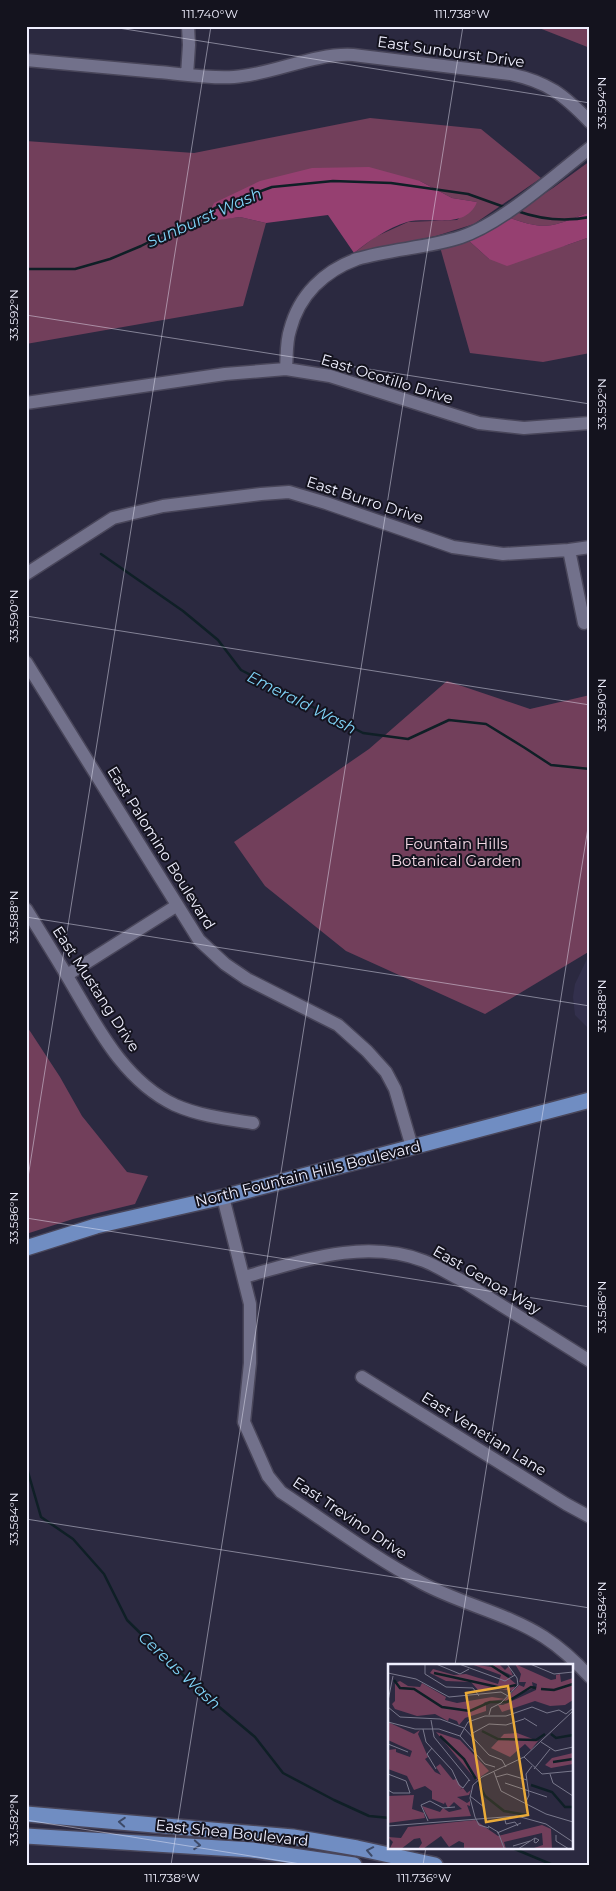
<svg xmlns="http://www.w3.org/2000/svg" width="616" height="1891" viewBox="0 0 616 1891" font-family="Montserrat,sans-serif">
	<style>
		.built { fill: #33304d }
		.green { fill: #723f5b }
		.forest { fill: #964071 }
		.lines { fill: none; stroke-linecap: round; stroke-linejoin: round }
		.stream { stroke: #0f1f26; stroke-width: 2.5 }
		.minor-casing { stroke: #49465a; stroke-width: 15 }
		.major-casing { stroke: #49465a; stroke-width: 18 }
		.minor { stroke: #72718b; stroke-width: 12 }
		.major { stroke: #708dc2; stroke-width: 15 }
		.oneway { stroke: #3d4a68 }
		.ticks { fill: none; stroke: #efeffe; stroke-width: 1; stroke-opacity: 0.45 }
		.labels { text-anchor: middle; stroke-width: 4; stroke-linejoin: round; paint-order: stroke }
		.street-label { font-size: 15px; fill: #efeffe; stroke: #14131e }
		.park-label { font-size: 15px; fill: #f2d9e5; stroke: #14131e }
		.water-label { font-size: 16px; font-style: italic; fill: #7fd2f6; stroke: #14131e }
		.inset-river { fill: none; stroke: #0f1f26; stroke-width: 2.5 }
		.inset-road { fill: none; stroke: #79788c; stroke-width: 1 }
		.view { fill: #eaaa39; fill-opacity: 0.15; stroke: #eaaa39; stroke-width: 2.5 }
		.inset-edge { fill: none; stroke: #efeffe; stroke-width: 2.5 }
		.neatline { fill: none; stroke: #efeffe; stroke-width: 2 }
		.ticks-label { font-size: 12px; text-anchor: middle; fill: #efeffe }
	</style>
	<rect width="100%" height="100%" fill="#2b2940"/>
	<path class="built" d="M 590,956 L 590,1030 L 575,1015 L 573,997 L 575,984 L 588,957 Z"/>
	<path class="green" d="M 534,26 L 590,26 L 590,48 Z
		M 370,118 L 481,129 L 541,178 L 474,224 L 436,236 L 354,253 L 375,237 L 408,222 L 457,220 L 477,202 L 452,198 L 420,181 L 206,221 L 240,217 L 266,223 L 243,306 L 26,344 L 26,141 L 194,153 Z
		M 590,161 L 590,212 C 553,226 547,232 508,217 L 553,188 Z
		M 590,237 L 590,353 L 543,362 L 470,353 L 440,247 L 468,240 L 489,259 L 567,245 Z
		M 447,681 L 530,709 L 590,695 L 590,951 L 485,1014 L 346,951 L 265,886 L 234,842 L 369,749 Z
		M 26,1025 L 60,1077 L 82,1116 L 127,1172 L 148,1176 L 135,1204 L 73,1219 L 26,1234 Z"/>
	<path class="forest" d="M 369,167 L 420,181 L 452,198 L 477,202 C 466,230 430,216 407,222 C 388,228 370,240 354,253 L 328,215 L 266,223 L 240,217 L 205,222 L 214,203 L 260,181 L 312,168 Z
		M 590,212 L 590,237 L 507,266 L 489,259 L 468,240 L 508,217 C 547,232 553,226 590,212 Z"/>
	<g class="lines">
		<path class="stream" d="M 517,211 C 542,220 564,222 590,217
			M 26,269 L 75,269 L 110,259 L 141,246 L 215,208 L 272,187 L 333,181 L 391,183 L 468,194 L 507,208
			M 101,554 L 183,611 L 218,640 L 241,670 L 363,733 L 408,739 L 449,720 L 486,724 L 525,748 L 551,765 L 590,769
			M 26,1465 L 41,1517 L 73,1539 L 104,1574 L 127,1620 L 193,1685 L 255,1737 L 283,1773 L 334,1800 L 369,1816 L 390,1818
			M 510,1847 L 553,1865"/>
		<g class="minor-casing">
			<path id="minor" d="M 26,60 C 70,64 114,68 158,72 C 183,74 210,79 234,77 C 275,74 312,53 353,55 L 510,74 C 548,82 564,95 590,122
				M 187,75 L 189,45 L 188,26
				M 286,369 C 287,356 286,342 290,330 C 299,295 324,271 357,259 C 391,249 427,248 461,237 C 503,223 555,175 590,148
				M 26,403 L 225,374 L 286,369 L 330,376 L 479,423 L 524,428 L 590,423
				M 569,550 L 584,623
				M 26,574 L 113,518 L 163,506 L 261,494 L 289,492 L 326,503 L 453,547 L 503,554 L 569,550 L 590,547
				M 26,662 L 199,940 L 225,964 L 247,979 L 338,1025 L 367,1051 L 386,1072 L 395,1089 L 412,1147
				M 26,909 C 41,933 56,957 70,981 C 97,1027 124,1081 175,1105 C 200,1116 227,1119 253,1123
				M 67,975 L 176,906
				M 223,1197 L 250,1304 L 250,1363 L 244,1422 L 268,1476 L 281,1492 C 328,1523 373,1557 422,1583 C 461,1604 506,1613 544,1637 C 561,1648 576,1662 590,1677
				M 244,1277 C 302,1261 364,1238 424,1261 C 437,1266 449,1274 461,1280 L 590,1361
				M 362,1377 L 566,1504 L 590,1517"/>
		</g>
		<g class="major-casing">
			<path id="major" d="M 26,1248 L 96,1226 L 223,1197 L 590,1100
				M 26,1814 L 293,1837 L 357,1848 L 435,1865
				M 26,1836 L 252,1850 L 354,1865"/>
		</g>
		<use href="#minor" class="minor"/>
		<use href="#major" class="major"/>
	</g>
	<defs><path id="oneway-chevron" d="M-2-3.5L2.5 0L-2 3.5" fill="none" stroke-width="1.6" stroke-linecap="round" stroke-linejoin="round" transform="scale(1.25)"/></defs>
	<g class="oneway">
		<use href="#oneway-chevron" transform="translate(122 1822) rotate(-176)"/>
		<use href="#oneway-chevron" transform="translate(197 1845) rotate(4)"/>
		<use href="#oneway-chevron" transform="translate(370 1851) rotate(-169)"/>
	</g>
	<path class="ticks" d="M 106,26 L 590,103M 26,315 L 590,404M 26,616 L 590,705M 26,917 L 590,1006M 26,1190 L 211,26M 26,1218 L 590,1307M 26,1519 L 590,1608M 455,1665 L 590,815M 26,1820 L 307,1865M 171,1865 L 463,26M 423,1865 L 426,1847"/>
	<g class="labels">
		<g class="street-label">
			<text transform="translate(451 52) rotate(8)" y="5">East Sunburst Drive</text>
			<text transform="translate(387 379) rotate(17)" y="5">East Ocotillo Drive</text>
			<text transform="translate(365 500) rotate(18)" y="5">East Burro Drive</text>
			<text transform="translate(161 848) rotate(58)" y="5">East Palomino Boulevard</text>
			<text transform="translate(96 989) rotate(57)" y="5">East Mustang Drive</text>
			<text transform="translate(308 1174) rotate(-14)" y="5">North Fountain Hills Boulevard</text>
			<text transform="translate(487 1280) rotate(30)" y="5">East Genoa Way</text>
			<text transform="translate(484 1434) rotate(32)" y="5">East Venetian Lane</text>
			<text transform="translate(350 1518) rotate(34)" y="5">East Trevino Drive</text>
			<text transform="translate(232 1833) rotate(6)" y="5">East Shea Boulevard</text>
		</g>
		<g class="park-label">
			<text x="456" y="849">Fountain Hills<tspan x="456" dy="17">Botanical Garden</tspan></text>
		</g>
		<g class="water-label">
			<text transform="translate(204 217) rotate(-24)" y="6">Sunburst Wash</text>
			<text transform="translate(302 702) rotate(27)" y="6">Emerald Wash</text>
			<text transform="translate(180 1670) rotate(43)" y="6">Cereus Wash</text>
		</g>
	</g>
	<g transform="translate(388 1664)">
		<rect width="185" height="185" fill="#2b2940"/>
		<path d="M 83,0 L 103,3 L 101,0 L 111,0 L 117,6 L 121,2 L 125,12 L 110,5 L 128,20 L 125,27 L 105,24 L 90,26 L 83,18 L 58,17 L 42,9 L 45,5 L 66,11 L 78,10 L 110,20 L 113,11 ZM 127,0 L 163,16 L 168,15 L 168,11 L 172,10 L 173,18 L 185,14 L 185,36 L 177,41 L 162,42 L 147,37 L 114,48 L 110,41 L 115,41 L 148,26 L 149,20 L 144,18 L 145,24 L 115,38 L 131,21 L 136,23 L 138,18 L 131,18 L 133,10 ZM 12,17 L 20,22 L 32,23 L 34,19 L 58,33 L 57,36 L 69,39 L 104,33 L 117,35 L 97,38 L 94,41 L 98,41 L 98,47 L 77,54 L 71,61 L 69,57 L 61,54 L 60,57 L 47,50 L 29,52 L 7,45 L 4,40 L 7,37 L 7,19 ZM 0,58 L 26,70 L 32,66 L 30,70 L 40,93 L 37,95 L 47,108 L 53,111 L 48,103 L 52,100 L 65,116 L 68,115 L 74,124 L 71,126 L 75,124 L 79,129 L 83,126 L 81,131 L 69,133 L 79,139 L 82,137 L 82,142 L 79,141 L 83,152 L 41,155 L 34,142 L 52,148 L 55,144 L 61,148 L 74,145 L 66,138 L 60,144 L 57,138 L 56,140 L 44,135 L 44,127 L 37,122 L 26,126 L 19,112 L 0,105 L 0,86 L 8,85 L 8,88 L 22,93 L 24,87 L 0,76 ZM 48,68 L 72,76 L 101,107 L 88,116 ZM 129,69 L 150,77 L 143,86 L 137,80 L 122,93 L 103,84 L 116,70 ZM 185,89 L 185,100 L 163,104 L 157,101 L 164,94 ZM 26,131 L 24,145 L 36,149 L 37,154 L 0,159 L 0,132 ZM 87,156 L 110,172 L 154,161 L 163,165 L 164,185 L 143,185 L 155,181 L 154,169 L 116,178 L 118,185 L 76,185 L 76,179 L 71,177 L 61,183 L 53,172 L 35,185 L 30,185 L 34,179 L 32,174 L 26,175 L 13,185 L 2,184 L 5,178 L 0,173 L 13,174 L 20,163 Z" fill="#723f5b"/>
		<path class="inset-river" d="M 101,0 L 121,13M 46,9 L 114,24 L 128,21M 6,16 L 12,24 L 26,25 L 54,43 L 82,47 L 102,38 L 119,38 L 143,23 L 148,24M 153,25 L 166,26 L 185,20M 94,67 L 110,75 L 148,76 L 157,70M 163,70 L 168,74 L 185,71M 52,72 L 76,95 L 88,115M 165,98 L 185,95M 90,118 L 97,132 L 116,147 L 139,151M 143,121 L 164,128 L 177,143 L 185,143"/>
		<path class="inset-road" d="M 37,0 L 37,10 L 58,23 L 85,24 L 91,32M 48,0 L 72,10 L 81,5M 71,0 L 117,17 L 127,11M 142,0 L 166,10 L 185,8M 0,9 L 28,15 L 61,33 L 113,28 L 120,32M 0,37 L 5,12M 0,43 L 12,53 L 52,55 L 76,64 L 101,91 L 114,96 L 118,103M 101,51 L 103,44 L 113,39 L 130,21 L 129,14 L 119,0M 136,54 L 149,62M 43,56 L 46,73 L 82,117M 0,58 L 27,65 L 51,65 L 72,72 L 97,100 L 107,103M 35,65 L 38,78 L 64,106 L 71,121 L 75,124 L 81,116M 83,70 L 101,60 L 118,61 L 136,55M 72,72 L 80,58 L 97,52 L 118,52 L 144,43 L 159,49 L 171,46 L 178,50 L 185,44M 153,78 L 167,87 L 185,83M 0,80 L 20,88M 44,84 L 39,90 L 48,105M 136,93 L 154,110 L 185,107M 146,105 L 162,85M 106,108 L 113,127 L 158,150 L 185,158M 0,110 L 18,117 L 22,129 L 5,129 L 0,126M 162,110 L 165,119 L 185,132M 108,113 L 119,110 L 139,116M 117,119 L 159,133M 82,132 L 96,143M 138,138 L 141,131 L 138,110 L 144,102M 33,141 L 42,137 L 55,144 L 67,143M 33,141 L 40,157M 87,153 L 91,161 L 101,164M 87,153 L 82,134 L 85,121 L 94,113 L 136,93 L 185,47M 117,156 L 118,160 L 127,158 L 130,162M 0,162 L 129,152 L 158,160 L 185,178M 100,162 L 110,168 L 116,184M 109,169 L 133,159M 168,171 L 168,177 L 181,185M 147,174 L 151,176 L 148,179 L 146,178 ZM 125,182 L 142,177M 130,185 L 147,174"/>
		<path class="view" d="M 120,22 L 140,151 L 98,158 L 78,29 Z"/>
		<rect width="185" height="185" class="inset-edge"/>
	</g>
	<rect width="616" height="1891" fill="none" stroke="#14131e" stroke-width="55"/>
	<rect x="28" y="28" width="560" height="1836" class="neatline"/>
	<g class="ticks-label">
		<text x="210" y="18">111.740°W</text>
		<text x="462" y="18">111.738°W</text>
		<text transform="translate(602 103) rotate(-90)" y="4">33.594°N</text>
		<text transform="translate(14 315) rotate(-90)" y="4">33.592°N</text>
		<text transform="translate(602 404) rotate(-90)" y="4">33.592°N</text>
		<text transform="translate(14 616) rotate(-90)" y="4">33.590°N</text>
		<text transform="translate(602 705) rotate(-90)" y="4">33.590°N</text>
		<text transform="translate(14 917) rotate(-90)" y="4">33.588°N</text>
		<text transform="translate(602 1006) rotate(-90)" y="4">33.588°N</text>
		<text transform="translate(14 1218) rotate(-90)" y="4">33.586°N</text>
		<text transform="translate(602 1307) rotate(-90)" y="4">33.586°N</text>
		<text transform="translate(14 1519) rotate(-90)" y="4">33.584°N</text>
		<text transform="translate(602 1608) rotate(-90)" y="4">33.584°N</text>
		<text transform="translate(14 1820) rotate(-90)" y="4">33.582°N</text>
		<text x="172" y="1882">111.738°W</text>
		<text x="424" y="1882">111.736°W</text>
	</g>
</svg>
